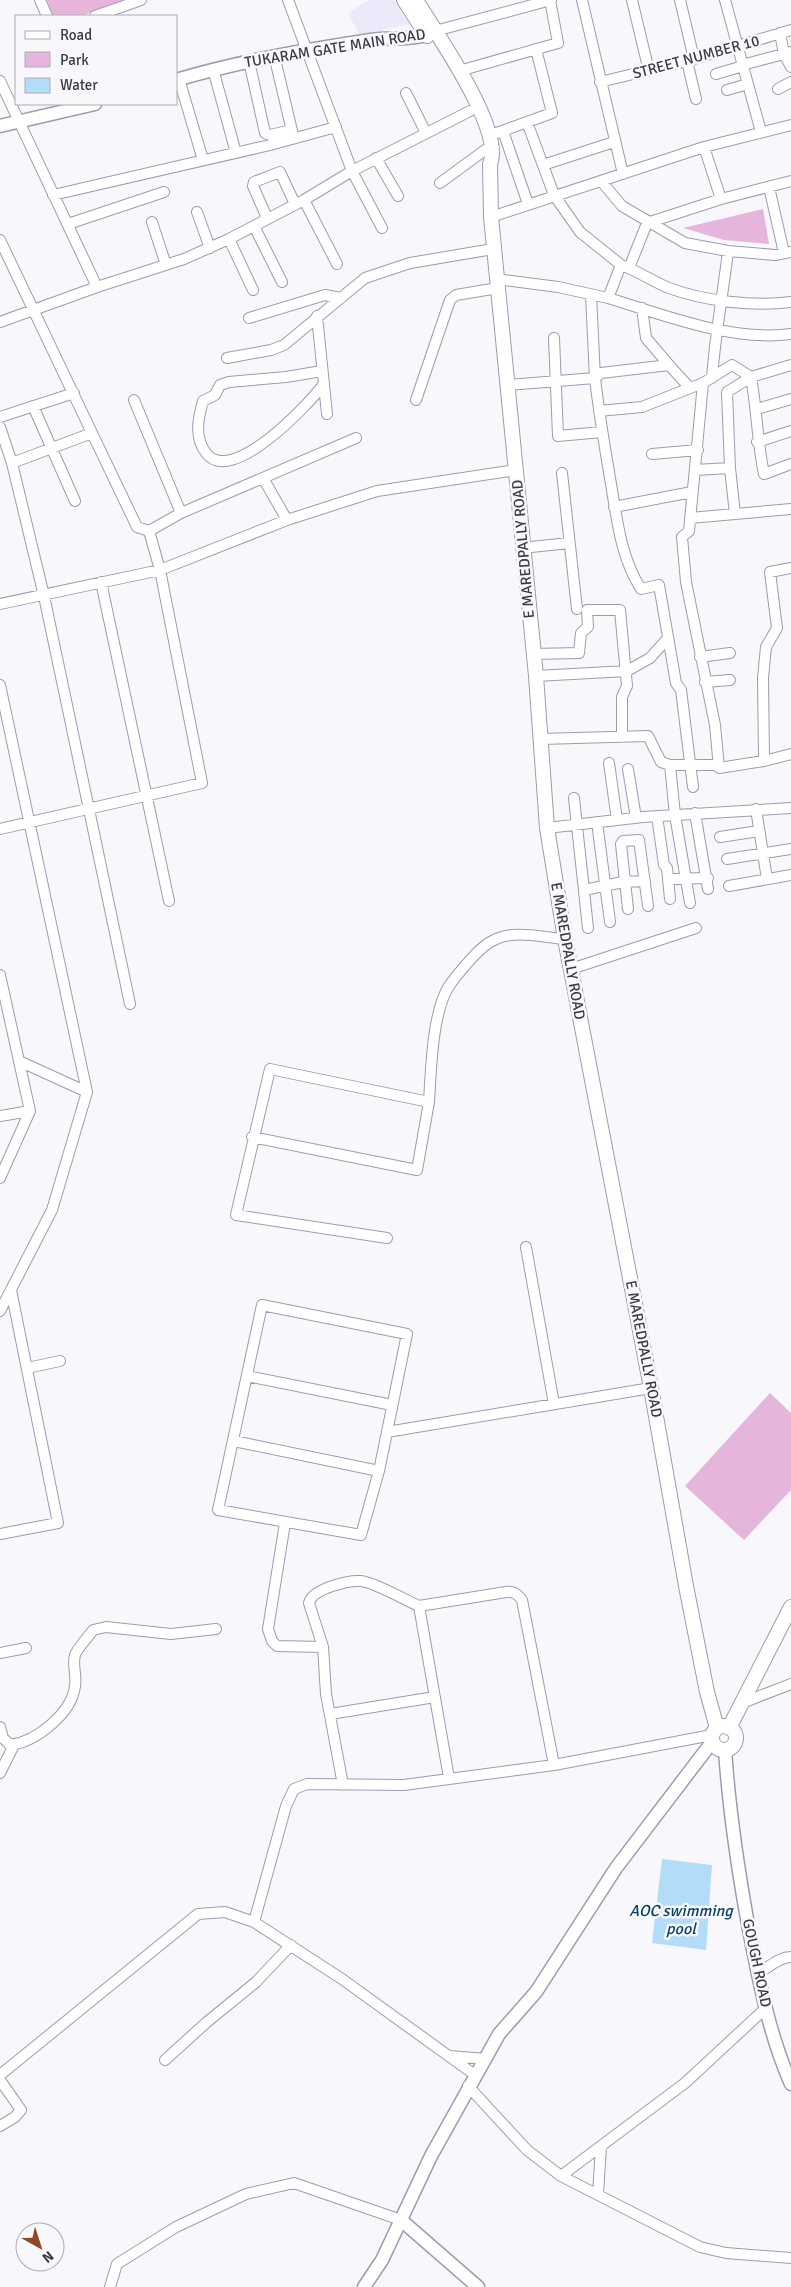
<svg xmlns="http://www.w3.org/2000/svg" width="791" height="2287" viewBox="0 0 791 2287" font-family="Signika,sans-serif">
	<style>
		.built { fill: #eaeafb }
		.green { fill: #e6b5dc }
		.water { fill: #b2dcf8 }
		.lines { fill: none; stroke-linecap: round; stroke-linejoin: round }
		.minor-casing { stroke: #9c9cb0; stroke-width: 12 }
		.tertiary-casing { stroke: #9c9cb0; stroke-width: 15 }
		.secondary-casing { stroke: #9c9cb0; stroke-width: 16 }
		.minor { stroke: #fff; stroke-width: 10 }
		.tertiary { stroke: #fff; stroke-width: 12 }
		.secondary { stroke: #fff; stroke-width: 14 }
		.labels { text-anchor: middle; stroke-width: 5; stroke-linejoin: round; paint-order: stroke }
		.street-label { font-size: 15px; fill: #3b3b43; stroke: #f8f8fc }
		.water-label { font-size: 16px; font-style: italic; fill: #084361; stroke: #f8f8fc }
	</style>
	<rect width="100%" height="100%" fill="#f8f8fc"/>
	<path class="built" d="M 369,0 L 394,0 L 409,24 L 384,30 L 362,40 L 348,13 Z"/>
	<path class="green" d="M 47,0 L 125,0 L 81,16 L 53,16 Z
		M 763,209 L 769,244 L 724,240 L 683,228 Z
		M 770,1393 L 791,1413 L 791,1490 L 744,1540 L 685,1486 Z"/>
	<path class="water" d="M 662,1859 L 712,1865 L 706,1950 L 652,1943 Z"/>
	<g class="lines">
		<g class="minor-casing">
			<path id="minor" d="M 40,0 L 47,16
				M 288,0 L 352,171 L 382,228
				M 582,0 L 623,174
				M 632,0 L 649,71
				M 680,0 L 694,59
				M 725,0 L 761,132
				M 95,16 L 141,0
				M 435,31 L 551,0
				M 780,33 L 784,54 L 791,67
				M 274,55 L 293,135
				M 249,61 L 265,133 L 270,135 L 292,130
				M 687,61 L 696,99
				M 742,65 L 791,52
				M 213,69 L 236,153
				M 459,71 L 558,43 L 550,0
				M 716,74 L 743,66
				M 179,79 L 203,160
				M 0,81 L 97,287 L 0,322
				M 600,82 L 687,61 L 791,30
				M 778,89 L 791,82
				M 727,90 L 748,84
				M 406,93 L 426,133
				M 503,131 L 528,204
				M 491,135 L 552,113 L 536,49
				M 704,147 L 721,199
				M 376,158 L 398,196
				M 543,165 L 614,142
				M 601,181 L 622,206 L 685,243 L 728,251 L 775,255 L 791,252
				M 440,183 L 485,150
				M 769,187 L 784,253
				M 53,195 L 270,145 L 336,127
				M 304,200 L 337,264
				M 197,212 L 210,248
				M 491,217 L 704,147 L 791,125
				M 267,218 L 253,186 L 254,182 L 280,172 L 295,204
				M 152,222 L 166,265
				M 68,224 L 164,192
				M 254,226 L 282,282
				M 229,239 L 253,290
				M 0,240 L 92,433
				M 624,266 C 639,272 654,282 669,288 C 704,301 754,307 791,302
				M 629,268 L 647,223 L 721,199 L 791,181
				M 496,279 L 558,287 L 608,298 L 621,265 L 580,232 L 554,195 L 527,122
				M 97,287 L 184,259 L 229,239 L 304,200 L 352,171 L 470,111
				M 591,295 L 595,378 L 601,373 L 669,365 L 646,338 L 642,308
				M 608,298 C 664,315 732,342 791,334
				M 317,316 L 327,414
				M 249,318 L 325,295 L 341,298
				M 554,338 L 558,436 L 602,432
				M 227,358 L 271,350 L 284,345 L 365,278 L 410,263 L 493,249
				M 669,365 L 690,388 L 703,383 L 732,365 L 751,377 C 757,409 757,441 764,474 L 791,464
				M 322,371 L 286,377 L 229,382 L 220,385 L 215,395 L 203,401 C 198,419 194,437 206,453 C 231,487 308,405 324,384
				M 712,378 C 715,335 723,294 728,251
				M 703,383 L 689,531 L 682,537 L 686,582 L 715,725 L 719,768 L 764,761 L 791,754
				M 507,385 L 595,378 C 599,414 605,449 611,484 C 617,520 621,558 641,589 L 659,585 L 676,683 L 681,690 L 693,787
				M 134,400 L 181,513
				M 416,400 L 450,300 L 456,295 L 498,288
				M 33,406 L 75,501
				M 757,409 L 791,399
				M 599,411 L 642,407 L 690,388
				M 0,417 L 74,393
				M 0,427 L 12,463 L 44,596 L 130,1004
				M 757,442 L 791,431
				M 652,454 L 698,450
				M 695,470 L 730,468
				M 562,473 L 577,609
				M 263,478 L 287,520
				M 614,507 L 692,492
				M 735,514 L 730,468 L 727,392 L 751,377 L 791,365
				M 690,518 L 791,509
				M 149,531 L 181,513 L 356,438
				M 522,548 L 569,543
				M 101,582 L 169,901
				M 0,604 L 160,570 L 287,520 L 377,491 L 516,470
				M 533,654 L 579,653 L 581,633 L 588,627 L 587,610 L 620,610 L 627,686 L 622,697 L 622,737
				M 700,657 L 730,653
				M 536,676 L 627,671 L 650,658 L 668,638
				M 705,682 L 730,680
				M 0,685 L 87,1092 L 19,1061 L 30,1111 L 0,1116
				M 540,739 L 648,736 L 661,762 L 670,765 L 719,765
				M 764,761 L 763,678 L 766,647 L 777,628 L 770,572 L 791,568
				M 609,763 L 617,820
				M 670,765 L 675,815 L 690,903
				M 628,769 L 636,818
				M 574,798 L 588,928
				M 756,809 L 767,879
				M 695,813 L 708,889
				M 657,816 L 664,865 L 667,868 L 670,899
				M 597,822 L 610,922
				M 547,828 L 643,817 L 791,808
				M 0,829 L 202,783 L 160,570 L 149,531 L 137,527 L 92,433 L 12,463
				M 720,837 L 759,831
				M 727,859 L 791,849
				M 668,879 L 708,878
				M 729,886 L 791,875
				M 584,890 L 623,882 L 645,881
				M 628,909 L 621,844 L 623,841 L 639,840 L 648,906
				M 571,969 L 696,928
				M 0,975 L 19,1061
				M 252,1137 L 417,1170 L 429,1102
				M 0,1178 L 30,1111
				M 387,1238 L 236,1215 L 270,1069 L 429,1102 C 431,1070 432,1013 449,986 C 455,977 463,968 471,959 C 482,947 494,936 512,935 C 528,933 548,938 565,939
				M 526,1247 L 554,1404
				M 262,1305 L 407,1334 L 379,1471 L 361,1535 L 218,1510 Z
				M 0,1311 L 52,1210 L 87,1092
				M 27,1368 L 60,1361
				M 247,1376 L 392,1405
				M 387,1432 L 651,1388
				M 234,1441 L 379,1471
				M 285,1523 L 268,1629 L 272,1641 L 277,1646 L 323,1647
				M 0,1534 L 58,1523 L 11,1290
				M 419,1606 L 506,1592 C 514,1591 517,1594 522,1600 L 554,1765
				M 0,1653 L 26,1648
				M 742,1703 L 791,1684
				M 330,1714 L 435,1697
				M 0,1727 L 3,1738 L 10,1745 C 36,1742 72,1713 75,1686 C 77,1676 72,1665 75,1655 C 76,1650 89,1636 93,1630 L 106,1627 L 171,1634 L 216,1629
				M 0,1773 L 14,1745
				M 343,1785 L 326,1694 L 323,1647 L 309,1603 C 312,1589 348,1580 361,1581 C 374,1582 405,1600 419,1606 L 449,1778
				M 757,1973 C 768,1969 778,1957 791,1957
				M 450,2056 L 486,2059
				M 165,2060 L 207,2022 L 256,1982 L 291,1945
				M 0,2075 L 198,1914 L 225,1912 L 254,1922
				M 475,2075 L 342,1979 L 254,1922 L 286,1806 L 294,1789 L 307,1784 L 404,1785 L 554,1765 L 712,1735
				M 0,2080 L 21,2110 L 15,2117 L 0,2126
				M 468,2086 L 527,2150 L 561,2176 L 700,2247 L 726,2253 L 791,2258
				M 561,2176 L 685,2083 L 767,2007
				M 598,2194 L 601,2147
				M 110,2287 L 117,2264 L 176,2227 L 246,2194 L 294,2183 L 401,2220"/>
		</g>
		<g class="tertiary-casing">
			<path id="tertiary" d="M 176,80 C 240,61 305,50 371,40 C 391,37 418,41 435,31
				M 0,126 L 95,104
				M 725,1750 C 729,1808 737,1863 747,1919 C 758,1975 768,2032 791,2084
				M 401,2220 L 478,2287
				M 364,2287 L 382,2260 L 431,2156 L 499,2034 L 536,1992 L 616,1868 L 712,1742"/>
		</g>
		<g class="secondary-casing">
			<path id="secondary" d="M 404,0 L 427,36
				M 416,0 C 435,32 505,130 490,164 L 491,217 L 536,676 L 547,828 L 565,939 L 651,1388 L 686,1586 L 707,1692 L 717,1728
				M712 1738a12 12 0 1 1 24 0a12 12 0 1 1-24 0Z
				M 729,1728 L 791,1607"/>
		</g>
		<use href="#minor" class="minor"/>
		<use href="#tertiary" class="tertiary"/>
		<use href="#secondary" class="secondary"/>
	</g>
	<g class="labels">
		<g class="street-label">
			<text transform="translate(335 48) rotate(-9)" y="5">TUKARAM GATE MAIN ROAD</text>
			<text transform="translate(696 57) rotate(-15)" y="5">STREET NUMBER 10</text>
			<text transform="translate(523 549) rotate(-95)" y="5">E MAREDPALLY ROAD</text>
			<text transform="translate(568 951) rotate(80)" y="5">E MAREDPALLY ROAD</text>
			<text transform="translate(644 1349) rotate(79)" y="5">E MAREDPALLY ROAD</text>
			<text transform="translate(757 1963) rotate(78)" y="5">GOUGH ROAD</text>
		</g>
		<g class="water-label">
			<text x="681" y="1916">AOC swimming<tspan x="681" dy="18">pool</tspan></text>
		</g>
	</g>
	<rect x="15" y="15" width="162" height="90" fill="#f8f8fc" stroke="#acacb2"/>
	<rect x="25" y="31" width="25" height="8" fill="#ffffff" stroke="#acacb2"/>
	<text x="60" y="40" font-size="15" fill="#3b3b43">Road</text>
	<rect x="25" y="52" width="25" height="15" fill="#e6b5dc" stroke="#acacb2"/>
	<text x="60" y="65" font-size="15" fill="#3b3b43">Park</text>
	<rect x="25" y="78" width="25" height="15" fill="#b2dcf8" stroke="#acacb2"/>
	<text x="60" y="90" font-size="15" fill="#3b3b43">Water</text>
	<g transform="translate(40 2247) rotate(141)"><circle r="24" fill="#f8f8fc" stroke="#acacb2"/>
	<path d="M0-4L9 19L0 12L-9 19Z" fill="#904826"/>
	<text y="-8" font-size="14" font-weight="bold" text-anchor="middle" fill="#3b3b43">N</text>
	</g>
</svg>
